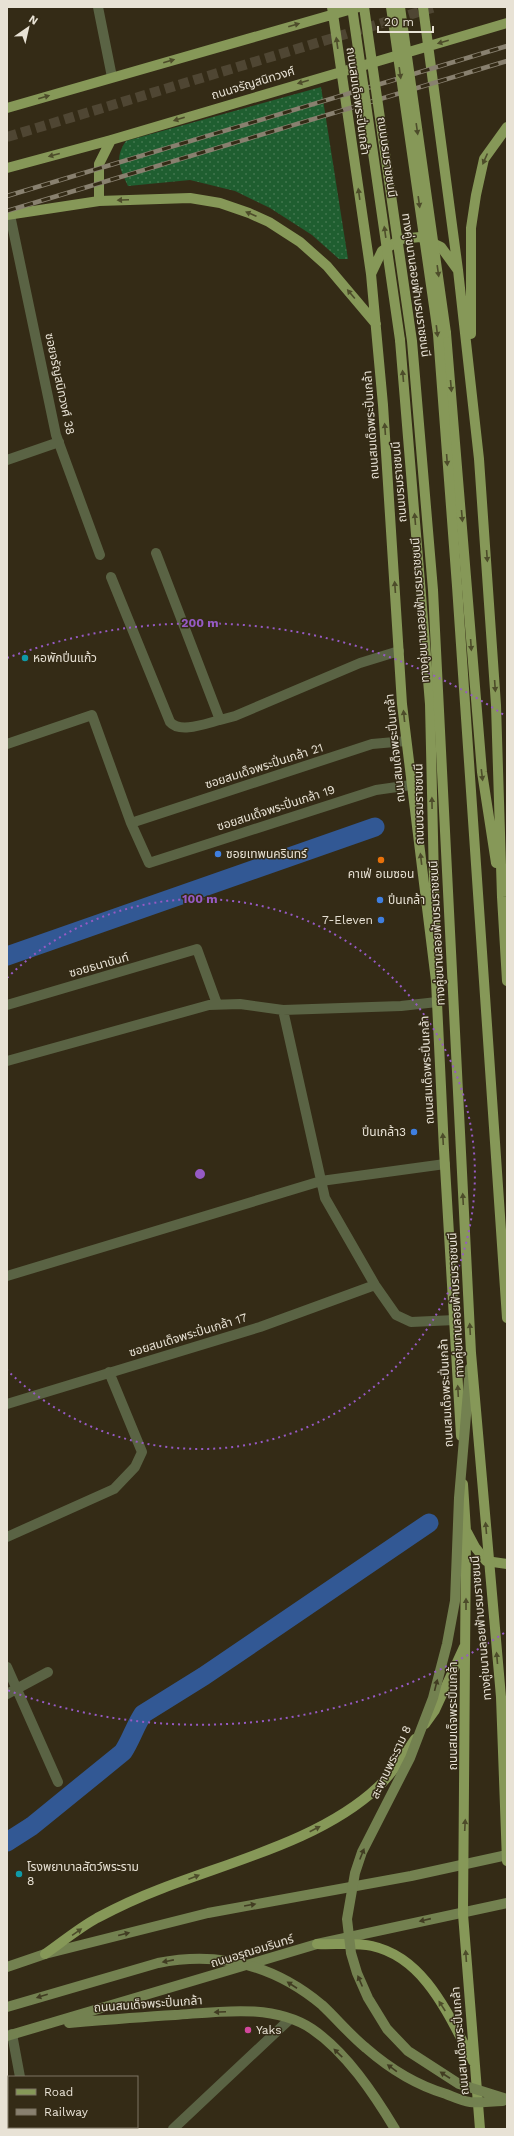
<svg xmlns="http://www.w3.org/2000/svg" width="514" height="2136" viewBox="0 0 514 2136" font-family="'Work Sans','Noto Sans Thai',sans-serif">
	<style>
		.garden { fill: url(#garden-dots) }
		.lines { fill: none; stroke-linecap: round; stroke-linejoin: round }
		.canal { stroke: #325894; stroke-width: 19 }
		.primary-tunnel { stroke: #4f4633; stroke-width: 10; stroke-dasharray: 10 5; stroke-linecap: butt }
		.minor { stroke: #5a6344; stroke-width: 10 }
		.secondary { stroke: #738150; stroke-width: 10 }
		.primary { stroke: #869858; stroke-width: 10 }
		.rail-casing { stroke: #88806f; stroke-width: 4.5 }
		.rail { stroke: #342b16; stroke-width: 3; stroke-dasharray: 9; stroke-linecap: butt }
		.secondary-bridge { stroke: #738150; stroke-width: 10 }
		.primary-bridge { stroke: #869858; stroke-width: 10 }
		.oneway { fill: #4d4c2a }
		.oneway2 { fill: #413c22 }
		.ring { fill: none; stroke: #965ac4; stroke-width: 2; stroke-dasharray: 2 4 }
		.culture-dot { fill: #0f9aa8; stroke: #342b16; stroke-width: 1.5 }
		.shop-dot { fill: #3f7fe0; stroke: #342b16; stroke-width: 1.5 }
		.food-dot { fill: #e8710a; stroke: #342b16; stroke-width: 1.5 }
		.hotel-dot { fill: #d1479c; stroke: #342b16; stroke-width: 1.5 }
		.labels { text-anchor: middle; stroke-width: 3; stroke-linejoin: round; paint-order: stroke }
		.street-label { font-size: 12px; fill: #e8e2d5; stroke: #342b16 }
		.poi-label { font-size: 12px; fill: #e8e2d5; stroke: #342b16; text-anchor: start }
		.centre { fill: #965ac4; stroke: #342b16; stroke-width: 2 }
		.ring-label { font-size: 12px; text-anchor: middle; font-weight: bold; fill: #965ac4; stroke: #342b16; stroke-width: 3; stroke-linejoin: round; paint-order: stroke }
	</style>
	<defs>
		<pattern id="garden-dots" width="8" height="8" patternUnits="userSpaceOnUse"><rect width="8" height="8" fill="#1f5e30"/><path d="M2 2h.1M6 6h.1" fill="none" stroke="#40754d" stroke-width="1.8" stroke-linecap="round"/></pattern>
	</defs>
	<rect width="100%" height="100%" fill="#342b16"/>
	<path class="garden" d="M 321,87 L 348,259 L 339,259 L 312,235 L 270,208 L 235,191 L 190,180 L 128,186 C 120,169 114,158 126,141 Z"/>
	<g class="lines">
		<path class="canal" d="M 7,956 L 375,827
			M 7,1842 L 32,1826 L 123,1752 C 131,1740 135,1726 143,1714 L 204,1676 L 429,1523"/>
		<path class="primary-tunnel" d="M 7,137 L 435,7"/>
		<path class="minor" d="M 98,7 L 112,77
			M 10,215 L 56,435 L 100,555
			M 7,460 L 59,442
			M 156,553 L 220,720 L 235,716 L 360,663 L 399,651
			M 111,577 L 170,722 C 180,734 207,723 220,720
			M 7,744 L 92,715 L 131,823 L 149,863 L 376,790 L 411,785
			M 131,823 L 372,744 L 406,741
			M 7,1005 L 197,949 L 217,1004
			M 283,1010 L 325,1198 L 375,1285 L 396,1315 L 411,1322 L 455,1320
			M 7,1061 L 209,1005 L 240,1004 L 283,1010 L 401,1006 L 437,1002
			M 7,1276 L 321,1181 L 445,1164
			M 7,1404 L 260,1327 L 375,1285
			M 7,1537 L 114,1489 L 135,1467 L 142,1452 L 109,1372
			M 7,1667 L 58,1782
			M 7,1694 L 48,1672
			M 12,2034 L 20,2077
			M 35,2127 L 36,2129
			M 173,2129 L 290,2019"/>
		<path class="secondary" d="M 7,1967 L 45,1954 L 208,1913 L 411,1876 L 507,1855
			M 69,2023 C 104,2020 140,2017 175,2015 C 218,2012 273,2003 312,2029 C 346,2052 374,2094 395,2129
			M 7,2036 L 317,1944 L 507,1903"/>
		<path class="primary" d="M 332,7 L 371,274 L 383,405 L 402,704 L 436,981 L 444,1150 L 461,1436
			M 423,7 L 458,270 L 479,459 L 496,705 L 502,897 L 507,981
			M 7,108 L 359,7
			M 7,168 L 111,140 L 507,23
			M 99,201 L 99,164 L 111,140
			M 7,215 L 99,201 L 190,198 L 220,203 L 249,213 L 269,222 L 300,242 L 327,266 L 376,324
			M 371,274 L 382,251 L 401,239 L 420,237 L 441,247 L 457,269
			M 446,333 L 482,772 L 496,863
			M 471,334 L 471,228 L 476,195 L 484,159 L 507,127
			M 400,340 L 430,704 L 435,925
			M 463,1484 L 466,1531 L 463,1914 L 480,2129
			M 467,1532 L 475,1547 L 486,1561 L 507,1564
			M 425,1724 L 435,1710 L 464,1647
			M 317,1944 C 334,1945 355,1942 372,1946 C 426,1958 449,2017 473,2061
			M 45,1954 C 62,1942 79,1928 97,1918 C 116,1908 137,1898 158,1890 C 229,1862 322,1840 378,1787 C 393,1773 404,1755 415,1739"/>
		<g class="rail-casing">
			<path id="rail" d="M 7,196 L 507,46
				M 7,211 L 507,61"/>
		</g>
		<use href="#rail" class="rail"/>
		<path class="secondary-bridge" d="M 470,1368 L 459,1498 L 455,1601 L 447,1644 L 433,1698 L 410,1758 L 362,1852 L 355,1873 L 347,1919 L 351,1953 L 357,1973 L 368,1998 L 387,2029 L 408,2051 L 459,2084 L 507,2099
			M 7,2007 L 158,1963 C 219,1951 274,1965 322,2005 C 337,2019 350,2035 366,2048 C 390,2069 416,2085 446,2094 C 454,2097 462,2101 470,2102 C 480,2103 492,2101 503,2101"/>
		<path class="primary-bridge" d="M 352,7 L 400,340
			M 364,7 L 412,341 L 433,590 L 471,1353 L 501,1697 L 507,1861
			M 391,7 L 438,334 L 457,586 L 507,1318
			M 400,7 L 446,333"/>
	</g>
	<defs><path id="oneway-solid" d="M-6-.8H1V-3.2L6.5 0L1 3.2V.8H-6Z"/></defs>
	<g class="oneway">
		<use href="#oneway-solid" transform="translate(294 25) rotate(-16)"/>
		<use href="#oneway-solid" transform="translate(443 42) rotate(164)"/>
		<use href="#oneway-solid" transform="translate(337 43) rotate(-98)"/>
		<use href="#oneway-solid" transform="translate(169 61) rotate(-16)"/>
		<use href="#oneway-solid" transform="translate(400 73) rotate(82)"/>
		<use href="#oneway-solid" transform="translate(303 82) rotate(164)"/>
		<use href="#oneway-solid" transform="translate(44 97) rotate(-16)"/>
		<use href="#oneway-solid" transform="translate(179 119) rotate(163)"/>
		<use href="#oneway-solid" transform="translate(417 129) rotate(82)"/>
		<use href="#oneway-solid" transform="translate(54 155) rotate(165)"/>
		<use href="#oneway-solid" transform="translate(485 159) rotate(114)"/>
		<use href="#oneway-solid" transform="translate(359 194) rotate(-98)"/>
		<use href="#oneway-solid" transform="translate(123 200) rotate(177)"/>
		<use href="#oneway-solid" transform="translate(419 202) rotate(82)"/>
		<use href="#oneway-solid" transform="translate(251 214) rotate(-157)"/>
		<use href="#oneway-solid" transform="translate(385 232) rotate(-98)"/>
		<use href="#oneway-solid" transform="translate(438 271) rotate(82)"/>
		<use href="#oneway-solid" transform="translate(351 294) rotate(-130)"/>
		<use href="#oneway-solid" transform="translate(437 331) rotate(83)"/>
		<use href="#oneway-solid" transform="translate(403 376) rotate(-95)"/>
		<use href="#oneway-solid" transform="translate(451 386) rotate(85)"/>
		<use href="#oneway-solid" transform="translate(385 429) rotate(-94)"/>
		<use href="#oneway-solid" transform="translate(447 460) rotate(86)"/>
		<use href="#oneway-solid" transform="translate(462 516) rotate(85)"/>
		<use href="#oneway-solid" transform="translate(415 519) rotate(-95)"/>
		<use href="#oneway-solid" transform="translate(487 556) rotate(86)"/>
		<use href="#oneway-solid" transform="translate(395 587) rotate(-94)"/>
		<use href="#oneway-solid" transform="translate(471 645) rotate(86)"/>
		<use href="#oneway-solid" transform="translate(495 686) rotate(86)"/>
		<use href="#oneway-solid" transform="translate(404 716) rotate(-96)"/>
		<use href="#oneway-solid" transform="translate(482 775) rotate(83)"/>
		<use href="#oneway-solid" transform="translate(432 803) rotate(-91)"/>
		<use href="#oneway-solid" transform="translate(421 859) rotate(-97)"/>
		<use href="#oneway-solid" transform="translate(443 1139) rotate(-93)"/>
		<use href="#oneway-solid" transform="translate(463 1199) rotate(-93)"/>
		<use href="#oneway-solid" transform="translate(470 1329) rotate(-93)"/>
		<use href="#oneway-solid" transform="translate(458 1391) rotate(-93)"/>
		<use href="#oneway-solid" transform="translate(486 1528) rotate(-95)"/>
		<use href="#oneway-solid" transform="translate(466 1604) rotate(-90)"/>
		<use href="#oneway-solid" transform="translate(497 1658) rotate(-95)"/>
		<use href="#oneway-solid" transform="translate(465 1825) rotate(-87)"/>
		<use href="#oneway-solid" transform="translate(315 1829) rotate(-27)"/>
		<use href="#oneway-solid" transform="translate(194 1877) rotate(-21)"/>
		<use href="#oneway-solid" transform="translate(77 1932) rotate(-35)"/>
		<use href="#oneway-solid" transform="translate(466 1956) rotate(-94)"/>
		<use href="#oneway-solid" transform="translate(442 2006) rotate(-123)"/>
	</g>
	<g class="oneway2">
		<use href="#oneway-solid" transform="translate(436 1685) rotate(-76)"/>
		<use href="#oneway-solid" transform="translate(362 1854) rotate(-68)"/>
		<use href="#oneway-solid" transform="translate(250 1905) rotate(-10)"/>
		<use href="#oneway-solid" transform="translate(425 1920) rotate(167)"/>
		<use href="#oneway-solid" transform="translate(124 1934) rotate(-14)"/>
		<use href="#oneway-solid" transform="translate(168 1961) rotate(169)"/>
		<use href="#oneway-solid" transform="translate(360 1981) rotate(-113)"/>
		<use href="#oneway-solid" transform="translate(292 1985) rotate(-147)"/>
		<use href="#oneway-solid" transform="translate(42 1996) rotate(163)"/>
		<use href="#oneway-solid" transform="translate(220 2012) rotate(177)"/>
		<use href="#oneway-solid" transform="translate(338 2053) rotate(-136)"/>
		<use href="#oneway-solid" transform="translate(392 2068) rotate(-144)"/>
		<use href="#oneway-solid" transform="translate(445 2075) rotate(-147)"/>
	</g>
	<g class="ring">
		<path d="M7 978A275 275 0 1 1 7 1370"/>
		<path d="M504 1633A551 551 0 0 1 7 1690M7 658A551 551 0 0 1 504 715"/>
	</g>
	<g class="culture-dot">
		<circle cx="25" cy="658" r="4"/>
		<circle cx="19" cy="1874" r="4"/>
	</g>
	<g class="shop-dot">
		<circle cx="218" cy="854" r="4"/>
		<circle cx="380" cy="900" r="4"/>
		<circle cx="381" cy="920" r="4"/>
		<circle cx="414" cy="1132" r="4"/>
	</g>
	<circle class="food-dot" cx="381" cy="860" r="4"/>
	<circle class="hotel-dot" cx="248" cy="2030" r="4"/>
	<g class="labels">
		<g class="street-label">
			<text transform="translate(253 83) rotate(-17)" y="4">ถนนจรัญสนิทวงศ์</text>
			<text transform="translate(358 101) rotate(82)" y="4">ถนนสมเด็จพระปิ่นเกล้า</text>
			<text transform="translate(387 157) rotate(82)" y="4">ถนนบรมราชชนนี</text>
			<text transform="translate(416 285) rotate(82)" y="4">ทางคู่ขนานลอยฟ้าบรมราชชนนี</text>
			<text transform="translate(60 384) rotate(78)" y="4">ซอยจรัญสนิทวงศ์ 38</text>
			<text transform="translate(371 425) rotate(-94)" y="4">ถนนสมเด็จพระปิ่นเกล้า</text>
			<text transform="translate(399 482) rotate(-95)" y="4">ถนนบรมราชชนนี</text>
			<text transform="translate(420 610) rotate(-94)" y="4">ทางคู่ขนานลอยฟ้าบรมราชชนนี</text>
			<text transform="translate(395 748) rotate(-96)" y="4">ถนนสมเด็จพระปิ่นเกล้า</text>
			<text transform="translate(264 766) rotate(-18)" y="4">ซอยสมเด็จพระปิ่นเกล้า 21</text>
			<text transform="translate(419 804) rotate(-91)" y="4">ถนนบรมราชชนนี</text>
			<text transform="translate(276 808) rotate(-18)" y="4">ซอยสมเด็จพระปิ่นเกล้า 19</text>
			<text transform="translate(437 933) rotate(-93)" y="4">ทางคู่ขนานลอยฟ้าบรมราชชนนี</text>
			<text transform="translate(99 965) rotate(-16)" y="4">ซอยธนานันท์</text>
			<text transform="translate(427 1070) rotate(-93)" y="4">ถนนสมเด็จพระปิ่นเกล้า</text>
			<text transform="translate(456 1305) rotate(-93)" y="4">ทางคู่ขนานลอยฟ้าบรมราชชนนี</text>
			<text transform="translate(188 1335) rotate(-17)" y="4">ซอยสมเด็จพระปิ่นเกล้า 17</text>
			<text transform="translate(446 1393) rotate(-93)" y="4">ถนนสมเด็จพระปิ่นเกล้า</text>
			<text transform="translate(481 1628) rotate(-95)" y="4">ทางคู่ขนานลอยฟ้าบรมราชชนนี</text>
			<text transform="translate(453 1716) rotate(-90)" y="4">ถนนสมเด็จพระปิ่นเกล้า</text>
			<text transform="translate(391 1762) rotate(-65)" y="4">สะพานพระราม 8</text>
			<text transform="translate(252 1951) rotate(-17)" y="4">ถนนอรุณอมรินทร์</text>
			<text transform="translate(148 2004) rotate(-4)" y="4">ถนนสมเด็จพระปิ่นเกล้า</text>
			<text transform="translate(460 2041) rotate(-95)" y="4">ถนนสมเด็จพระปิ่นเกล้า</text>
		</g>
		<g class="poi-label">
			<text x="33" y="662">หอพักปิ่นแก้ว</text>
			<text x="226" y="858">ซอยเทพนครินทร์</text>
			<text x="381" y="878" text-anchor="middle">คาเฟ่ อเมซอน</text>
			<text x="388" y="904">ปิ่นเกล้า</text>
			<text x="373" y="924" text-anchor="end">7-Eleven</text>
			<text x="406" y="1136" text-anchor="end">ปิ่นเกล้า3</text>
			<text x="27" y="1871">โรงพยาบาลสัตว์พระราม<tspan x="27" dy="14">8</tspan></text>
			<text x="256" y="2034">Yaks</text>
		</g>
	</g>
	<circle cx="200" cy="1174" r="6" class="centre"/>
	<g class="ring-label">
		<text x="200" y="627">200 m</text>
		<text x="200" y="903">100 m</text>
	</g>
	<rect width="514" height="2136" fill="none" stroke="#e8e2d5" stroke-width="16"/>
	<rect x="8" y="2076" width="130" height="52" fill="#342b16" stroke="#7c7462"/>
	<rect x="16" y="2089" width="20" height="6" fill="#869858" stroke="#7c7462"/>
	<text x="44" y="2096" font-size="12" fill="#e8e2d5">Road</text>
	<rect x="16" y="2109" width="20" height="6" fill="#88806f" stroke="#7c7462"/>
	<text x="44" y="2116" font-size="12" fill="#e8e2d5">Railway</text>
	<g transform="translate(28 28) rotate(34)" stroke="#342b16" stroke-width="3" paint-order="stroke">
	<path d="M0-3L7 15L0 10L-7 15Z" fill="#e8e2d5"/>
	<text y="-6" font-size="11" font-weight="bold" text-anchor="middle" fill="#e8e2d5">N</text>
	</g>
	<path d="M378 26v6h55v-6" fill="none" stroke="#e8e2d5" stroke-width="2"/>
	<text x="384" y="26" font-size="12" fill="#e8e2d5" stroke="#342b16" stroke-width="3" paint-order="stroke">20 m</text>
</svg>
